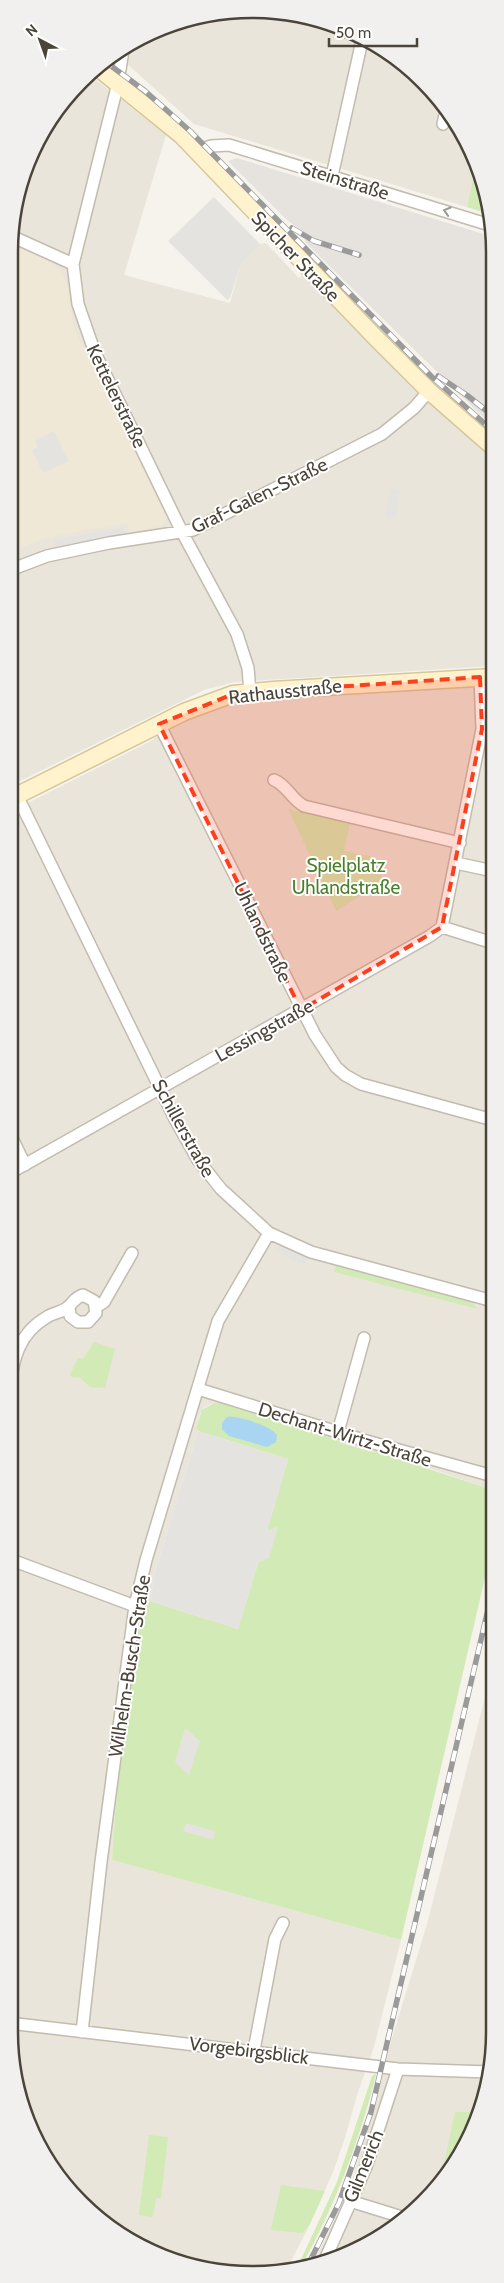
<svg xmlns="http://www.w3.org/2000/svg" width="504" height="2283" viewBox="0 0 504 2283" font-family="Cabin,sans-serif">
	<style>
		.residential { fill: #eae5da }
		.industrial { fill: #e6e2dd }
		.education { fill: #efe8d6 }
		.green { fill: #d2eab5 }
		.parking { fill: #e5e3e0 }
		.water { fill: #a9d4f2 }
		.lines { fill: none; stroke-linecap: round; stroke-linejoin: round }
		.street-casing { stroke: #c2bbae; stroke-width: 14 }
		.secondary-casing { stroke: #d6c79b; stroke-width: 19 }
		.street { stroke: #fff; stroke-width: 11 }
		.secondary { stroke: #fff3cd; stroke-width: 16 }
		.rail-casing { stroke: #9a9a9a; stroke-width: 5.5 }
		.rail { stroke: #fff; stroke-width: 4; stroke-dasharray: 11; stroke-linecap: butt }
		.oneway { stroke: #9c9892 }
		.marked { fill: #fc3f1d; fill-opacity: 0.2; stroke: #fc3f1d; stroke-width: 4; stroke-dasharray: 10 6; stroke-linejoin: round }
		.labels { text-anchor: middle; stroke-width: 4; stroke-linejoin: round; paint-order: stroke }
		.street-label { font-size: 19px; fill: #4b4439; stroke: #fff }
		.park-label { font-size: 19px; fill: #4a7f2a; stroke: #fff }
		.rim { fill: none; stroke: #4b4439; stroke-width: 2.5 }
	</style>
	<rect width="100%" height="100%" fill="#f6f3ec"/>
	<path class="residential" d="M 284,11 L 360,34 L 424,80 L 470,145 L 476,164 L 467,207 L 194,124 L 115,53 L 189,17 Z
		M 90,75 L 166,135 L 124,275 L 230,303 L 240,266 L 260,244 L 266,243 L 299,278 L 302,275 L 415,389 L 493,459 L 493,666 L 235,682 L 204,690 L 10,786 L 11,220 L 41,130 Z
		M 493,678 L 493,1490 L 432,1469 L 377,1452 L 374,1454 L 341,1443 L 338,1440 L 221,1403 L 214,1403 L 205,1407 L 200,1414 L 196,1428 L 198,1431 L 155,1573 L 150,1601 L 139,1618 L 112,1860 L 401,1940 L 374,2047 L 358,2092 L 344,2141 L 333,2172 L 309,2226 L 287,2269 L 236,2274 L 144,2249 L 69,2192 L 27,2124 L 9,2031 L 10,812 L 149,742 L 193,712 L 215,703 Z
		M 493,1666 L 493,2063 L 463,2152 L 400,2224 L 312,2266 L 351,2185 L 385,2061 L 427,1924 Z"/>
	<path class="industrial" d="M 237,158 L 493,237 L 493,427 L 306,243 L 301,230 L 287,220 L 228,161 Z"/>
	<path class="education" d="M 18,247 L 49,260 L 60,270 L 67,285 L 74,328 L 167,517 L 162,526 L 129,532 L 127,523 L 59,535 L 37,541 L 10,552 L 11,253 L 15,255 Z"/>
	<path class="green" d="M 476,164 L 491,215 L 467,207 Z
		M 288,809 L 350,823 L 344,851 L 370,856 L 384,881 L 336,911 Z
		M 336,1265 L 468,1300 L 473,1303 L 478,1309 L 334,1272 Z
		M 94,1342 L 115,1349 L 105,1388 L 90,1387 L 79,1377 L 74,1378 L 70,1375 L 78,1358 L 83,1359 Z
		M 214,1403 L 221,1403 L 338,1440 L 341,1443 L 374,1453 L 377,1452 L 493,1490 L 493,1543 L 401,1940 L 112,1860 L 117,1793 L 139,1618 L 150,1601 L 238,1629 L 258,1563 L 278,1527 L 267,1531 L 288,1459 L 198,1431 L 196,1428 L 202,1410 Z
		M 375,2074 L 376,2075 C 359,2142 335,2206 301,2267 L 297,2268 L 337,2182 L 372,2076 Z
		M 455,2112 L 476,2112 L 463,2152 L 441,2178 Z
		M 149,2135 L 168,2137 L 161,2198 L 156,2198 L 153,2217 L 139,2215 Z
		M 281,2185 L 325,2191 L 309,2226 L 302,2233 L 271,2230 Z"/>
	<path class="parking" d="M 214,197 L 260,244 L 240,266 L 230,298 L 227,300 L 168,241 Z
		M 54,431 L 69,461 L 43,473 L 32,450 L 38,447 L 35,441 Z
		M 391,488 L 400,490 L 395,518 L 385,516 Z
		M 124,527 L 126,535 L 55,549 L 54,540 Z
		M 279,1245 L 309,1257 L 305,1265 L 280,1255 L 281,1253 L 276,1251 Z
		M 198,1431 L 288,1459 L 267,1531 L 278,1527 L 269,1558 L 258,1563 L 238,1629 L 150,1601 L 155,1573 Z
		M 185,1728 L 200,1741 L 189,1775 L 175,1762 Z
		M 186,1823 L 215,1831 L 213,1840 L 183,1831 Z
		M 278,2046 L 361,2056 L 365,2060 L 274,2049 Z"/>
	<path class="water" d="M 227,1417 C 238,1415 271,1426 277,1435 L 276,1442 L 267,1447 L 229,1436 L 222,1429 L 222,1423 Z"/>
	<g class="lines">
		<g class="street-casing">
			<path id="street" d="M 123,50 L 118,83 L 73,264 L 78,304 L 95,353 L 182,532 L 237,634 L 248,668 L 250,692
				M 443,124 L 446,111
				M 196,151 L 211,146 L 229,145 L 493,226
				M 332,176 L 363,36
				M 11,236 L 73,264
				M 10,570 L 47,556 L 109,543 L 193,530 L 382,434 L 414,408 L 429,391
				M 159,724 L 315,1035 L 336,1067 L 345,1075 L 361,1084 L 493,1120
				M 274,780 C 287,785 291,799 304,806 L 460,843
				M 10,781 L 175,1119 L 198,1160 L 221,1189 L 269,1233 L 311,1252 L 493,1301
				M 456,863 L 493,871
				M 442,927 L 493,943
				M 10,1134 L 25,1165
				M 10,1173 L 430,936 L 442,927 L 482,729 L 480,677
				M 96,1307 L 104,1302 L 132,1253
				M 198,1389 L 370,1442 L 493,1476
				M 10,1390 C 12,1360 19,1333 47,1317 C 53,1313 63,1312 68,1307 C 74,1302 74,1298 83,1295 L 94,1301 L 96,1313 L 88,1322 L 78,1322 L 70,1316 L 69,1307
				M 338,1432 L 364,1338
				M 9,1559 L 135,1606
				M 9,2023 L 398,2069 L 490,2072
				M 82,2032 L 101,1862 L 135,1606 L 146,1560 L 218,1321 L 269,1233
				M 254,2050 L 275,1939 L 283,1923
				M 350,2201 L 405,2218
				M 324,2262 L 366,2167 L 398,2069"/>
		</g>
		<g class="secondary-casing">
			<path id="secondary" d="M 97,67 L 181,135 L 374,336 L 429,391 L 493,447
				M 10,799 L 184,712 L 233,694 L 273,690 L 493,677"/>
		</g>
		<use href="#street" class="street"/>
		<use href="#secondary" class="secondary"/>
		<g class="rail-casing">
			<path id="rail" d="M 103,60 L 145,91 L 190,131 L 432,377 L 493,431
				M 292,228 L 314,241 L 359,255
				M 438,376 L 468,396 L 488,412
				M 307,2267 L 339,2203 L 371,2112 L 493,1588"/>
		</g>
		<use href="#rail" class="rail"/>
	</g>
	<defs><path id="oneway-chevron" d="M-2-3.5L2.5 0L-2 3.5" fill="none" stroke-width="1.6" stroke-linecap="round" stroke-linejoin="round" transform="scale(1.25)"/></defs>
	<use class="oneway" href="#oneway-chevron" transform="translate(447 211) rotate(-163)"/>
	<path class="marked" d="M 480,677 L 482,729 L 442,927 L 301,1010 L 159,724 L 233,694 Z"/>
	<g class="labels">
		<g class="street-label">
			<text transform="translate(345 180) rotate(17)" y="7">Steinstraße</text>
			<text transform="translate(296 256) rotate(46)" y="7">Spicher Straße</text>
			<text transform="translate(117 396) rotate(64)" y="7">Kettelerstraße</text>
			<text transform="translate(259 495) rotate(-26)" y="7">Graf-Galen-Straße</text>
			<text transform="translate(285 691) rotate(-6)" y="7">Rathausstraße</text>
			<text transform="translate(263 932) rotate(64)" y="7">Uhlandstraße</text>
			<text transform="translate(264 1030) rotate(-29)" y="7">Lessingstraße</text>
			<text transform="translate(184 1128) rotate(61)" y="7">Schillerstraße</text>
			<text transform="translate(345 1434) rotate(17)" y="7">Dechant-Wirtz-Straße</text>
			<text transform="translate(129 1666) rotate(-81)" y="7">Wilhelm-Busch-Straße</text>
			<text transform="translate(249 2050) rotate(7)" y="7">Vorgebirgsblick</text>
			<text transform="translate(363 2166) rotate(-68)" y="7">Gilmerich</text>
		</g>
		<g class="park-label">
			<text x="346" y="872">Spielplatz<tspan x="346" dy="22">Uhlandstraße</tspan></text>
		</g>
	</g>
	<path d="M0 0H504V2283H0ZM252 18H252A234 234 0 0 1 486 252V2032A234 234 0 0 1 252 2266H252A234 234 0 0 1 18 2032V252A234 234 0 0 1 252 18Z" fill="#f1f0ef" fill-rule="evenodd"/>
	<path class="rim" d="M252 18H252A234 234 0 0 1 486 252V2032A234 234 0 0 1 252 2266H252A234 234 0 0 1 18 2032V252A234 234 0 0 1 252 18Z"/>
	<g transform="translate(40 40) rotate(319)" stroke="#ffffff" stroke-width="4" paint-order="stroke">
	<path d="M0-4L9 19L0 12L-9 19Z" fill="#4b4439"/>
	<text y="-8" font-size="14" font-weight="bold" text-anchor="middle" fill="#4b4439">N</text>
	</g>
	<path d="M329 38v8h88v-8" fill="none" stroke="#4b4439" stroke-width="2.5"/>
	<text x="336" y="38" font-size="15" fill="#4b4439" stroke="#ffffff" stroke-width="4" paint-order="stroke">50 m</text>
</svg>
